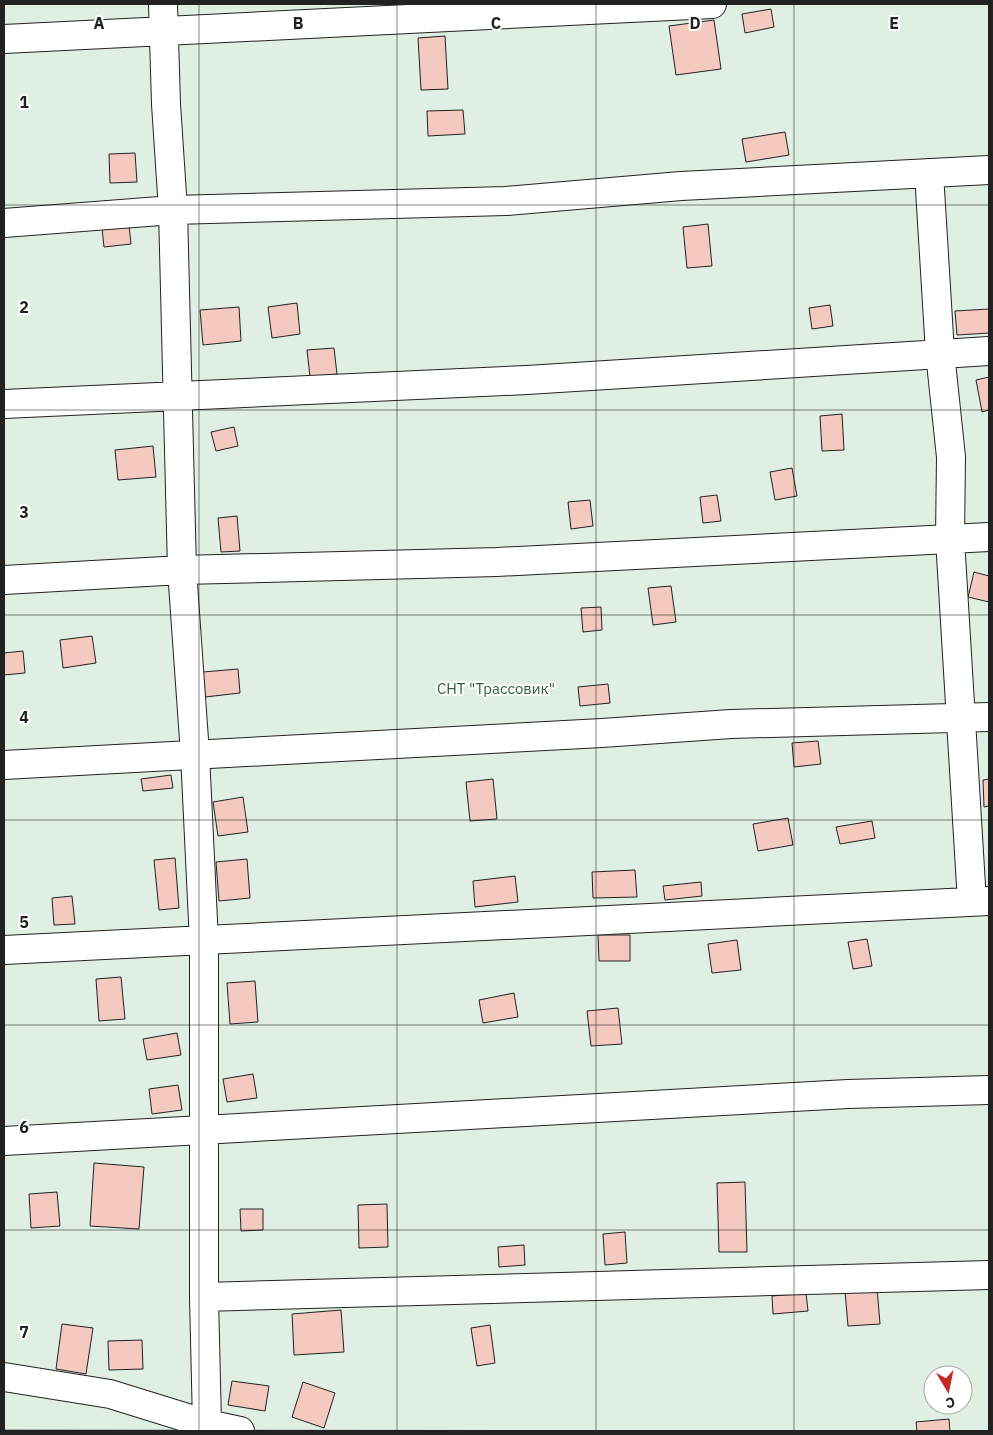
<svg xmlns="http://www.w3.org/2000/svg" width="993" height="1435" viewBox="0 0 993 1435" font-family="'IBM Plex Sans',sans-serif">
	<style>
		.green { fill: #e0efe3; stroke: #6f6f6f; fill-rule: evenodd }
		.building { fill: #f3c9c0; stroke: #222 }
		.lines { fill: none; stroke-linecap: round; stroke-linejoin: round }
		.minor-casing { stroke: #222; stroke-width: 30 }
		.minor { stroke: #fff; stroke-width: 28 }
		.grid { fill: none; stroke: #222; stroke-width: 1; stroke-opacity: 0.55 }
		.labels { text-anchor: middle; stroke-width: 4; stroke-linejoin: round; paint-order: stroke }
		.park-label { font-size: 15px; fill: #2f5e38; stroke: #fff }
		.grid-label { font-size: 16px; text-anchor: middle; font-weight: bold; fill: #222; stroke: #fff; stroke-width: 4; stroke-linejoin: round; paint-order: stroke }
	</style>
	<rect width="100%" height="100%" fill="#fff"/>
	<path class="green" d="M 4,4 L 989,4 L 989,1431 L 4,1430 ZM 933,1375 L 963,1375 L 963,1405 L 933,1405 Z"/>
	<path class="building" d="M 771,9 L 774,27 L 745,33 L 742,14 Z
		M 714,20 L 721,69 L 676,75 L 669,26 Z
		M 445,36 L 448,89 L 421,90 L 418,38 Z
		M 463,110 L 465,134 L 428,136 L 427,111 Z
		M 785,132 L 789,155 L 746,162 L 742,139 Z
		M 135,153 L 137,182 L 110,183 L 109,154 Z
		M 708,224 L 712,266 L 687,268 L 683,227 Z
		M 129,225 L 131,244 L 104,247 L 102,228 Z
		M 297,303 L 300,334 L 272,338 L 268,307 Z
		M 830,305 L 833,326 L 812,329 L 809,308 Z
		M 239,307 L 241,341 L 203,345 L 200,310 Z
		M 989,309 L 989,333 L 957,335 L 955,311 Z
		M 334,348 L 337,374 L 310,377 L 307,350 Z
		M 989,377 L 989,410 L 982,412 L 976,380 Z
		M 842,414 L 844,450 L 822,451 L 820,416 Z
		M 234,427 L 238,446 L 216,451 L 211,432 Z
		M 153,446 L 156,477 L 118,480 L 115,450 Z
		M 792,468 L 797,496 L 775,500 L 770,472 Z
		M 717,495 L 721,521 L 703,523 L 700,497 Z
		M 590,500 L 593,526 L 571,529 L 568,502 Z
		M 237,516 L 240,551 L 221,552 L 218,518 Z
		M 974,572 L 989,576 L 989,602 L 968,597 Z
		M 671,586 L 676,622 L 653,625 L 648,588 Z
		M 601,607 L 602,630 L 583,632 L 581,608 Z
		M 92,636 L 96,663 L 63,668 L 60,640 Z
		M 23,651 L 25,673 L 4,675 L 4,653 Z
		M 238,669 L 240,693 L 205,697 L 203,672 Z
		M 608,684 L 610,703 L 580,706 L 578,687 Z
		M 818,741 L 821,764 L 794,767 L 792,743 Z
		M 171,775 L 173,788 L 143,791 L 141,779 Z
		M 493,779 L 497,819 L 470,821 L 466,782 Z
		M 989,779 L 989,806 L 984,807 L 983,780 Z
		M 243,797 L 248,832 L 218,836 L 213,802 Z
		M 788,818 L 793,845 L 758,851 L 753,824 Z
		M 872,821 L 875,838 L 840,844 L 836,827 Z
		M 175,858 L 179,908 L 159,910 L 154,860 Z
		M 247,859 L 250,898 L 219,901 L 216,862 Z
		M 635,870 L 637,897 L 593,898 L 592,872 Z
		M 515,876 L 518,902 L 475,907 L 473,881 Z
		M 701,882 L 702,896 L 665,900 L 663,886 Z
		M 72,896 L 75,924 L 54,925 L 52,898 Z
		M 598,935 L 630,935 L 630,961 L 599,961 Z
		M 867,939 L 872,966 L 853,969 L 848,942 Z
		M 737,940 L 741,970 L 712,973 L 708,944 Z
		M 121,977 L 125,1019 L 99,1021 L 96,979 Z
		M 255,981 L 258,1022 L 230,1024 L 227,983 Z
		M 514,993 L 518,1017 L 483,1023 L 479,1000 Z
		M 618,1008 L 622,1044 L 591,1046 L 587,1011 Z
		M 177,1033 L 181,1055 L 147,1060 L 143,1039 Z
		M 253,1074 L 257,1098 L 227,1102 L 223,1079 Z
		M 178,1085 L 182,1110 L 152,1114 L 149,1089 Z
		M 94,1163 L 144,1167 L 139,1229 L 90,1226 Z
		M 745,1182 L 747,1252 L 719,1252 L 717,1183 Z
		M 57,1192 L 60,1226 L 31,1228 L 29,1194 Z
		M 387,1204 L 388,1247 L 359,1248 L 358,1205 Z
		M 240,1209 L 263,1209 L 263,1230 L 241,1231 Z
		M 625,1232 L 627,1263 L 605,1265 L 603,1234 Z
		M 524,1245 L 525,1265 L 499,1267 L 498,1247 Z
		M 877,1288 L 880,1324 L 848,1326 L 845,1291 Z
		M 806,1293 L 808,1311 L 773,1314 L 772,1296 Z
		M 341,1310 L 344,1352 L 294,1355 L 292,1314 Z
		M 62,1324 L 93,1328 L 86,1374 L 56,1369 Z
		M 490,1325 L 495,1363 L 477,1366 L 471,1328 Z
		M 142,1340 L 143,1369 L 109,1370 L 108,1341 Z
		M 232,1381 L 269,1386 L 265,1411 L 228,1405 Z
		M 303,1382 L 335,1393 L 324,1428 L 292,1417 Z
		M 949,1419 L 950,1431 L 917,1431 L 916,1422 Z"/>
	<g class="lines">
		<g class="minor-casing">
			<path id="minor" d="M 163,4 L 166,104 L 173,210 L 182,570 L 195,754 L 204,942 L 204,1297 L 207,1424
				M 4,39 L 712,4
				M 929,173 L 940,353 L 951,457 L 950,539 L 972,902
				M 4,223 L 173,210 L 506,201 L 681,186 L 989,170
				M 4,404 L 527,380 L 989,351
				M 4,580 L 182,570 L 497,562 L 989,537
				M 4,765 L 602,733 L 731,724 L 989,717
				M 4,950 L 989,901
				M 4,1141 L 848,1094 L 989,1090
				M 204,1297 L 989,1275
				M 4,1377 L 110,1394 L 207,1424 L 240,1431"/>
		</g>
		<use href="#minor" class="minor"/>
	</g>
	<path class="grid" d="M 199,4 L 199,1431M 397,4 L 397,1431M 596,4 L 596,1431M 794,4 L 794,1431M 4,205 L 989,205M 4,410 L 989,410M 4,615 L 989,615M 4,820 L 989,820M 4,1025 L 989,1025M 4,1230 L 989,1230"/>
	<g class="labels">
		<g class="park-label">
			<text x="496" y="694">СНТ "Трассовик"</text>
		</g>
	</g>
	<g class="grid-label">
		<text x="99" y="29">A</text>
		<text x="298" y="29">B</text>
		<text x="496" y="29">C</text>
		<text x="695" y="29">D</text>
		<text x="894" y="29">E</text>
		<text x="24" y="108">1</text>
		<text x="24" y="313">2</text>
		<text x="24" y="518">3</text>
		<text x="24" y="723">4</text>
		<text x="24" y="928">5</text>
		<text x="24" y="1133">6</text>
		<text x="24" y="1338">7</text>
	</g>
	<rect width="993" height="1435" fill="none" stroke="#222222" stroke-width="10"/>
	<g transform="translate(948 1390) rotate(170)"><circle r="24" fill="#ffffff" stroke="#a7a7a7"/>
	<path d="M0-4L9 19L0 12L-9 19Z" fill="#c62828"/>
	<text y="-8" font-size="14" font-weight="bold" text-anchor="middle" fill="#222222">С</text>
	</g>
</svg>
